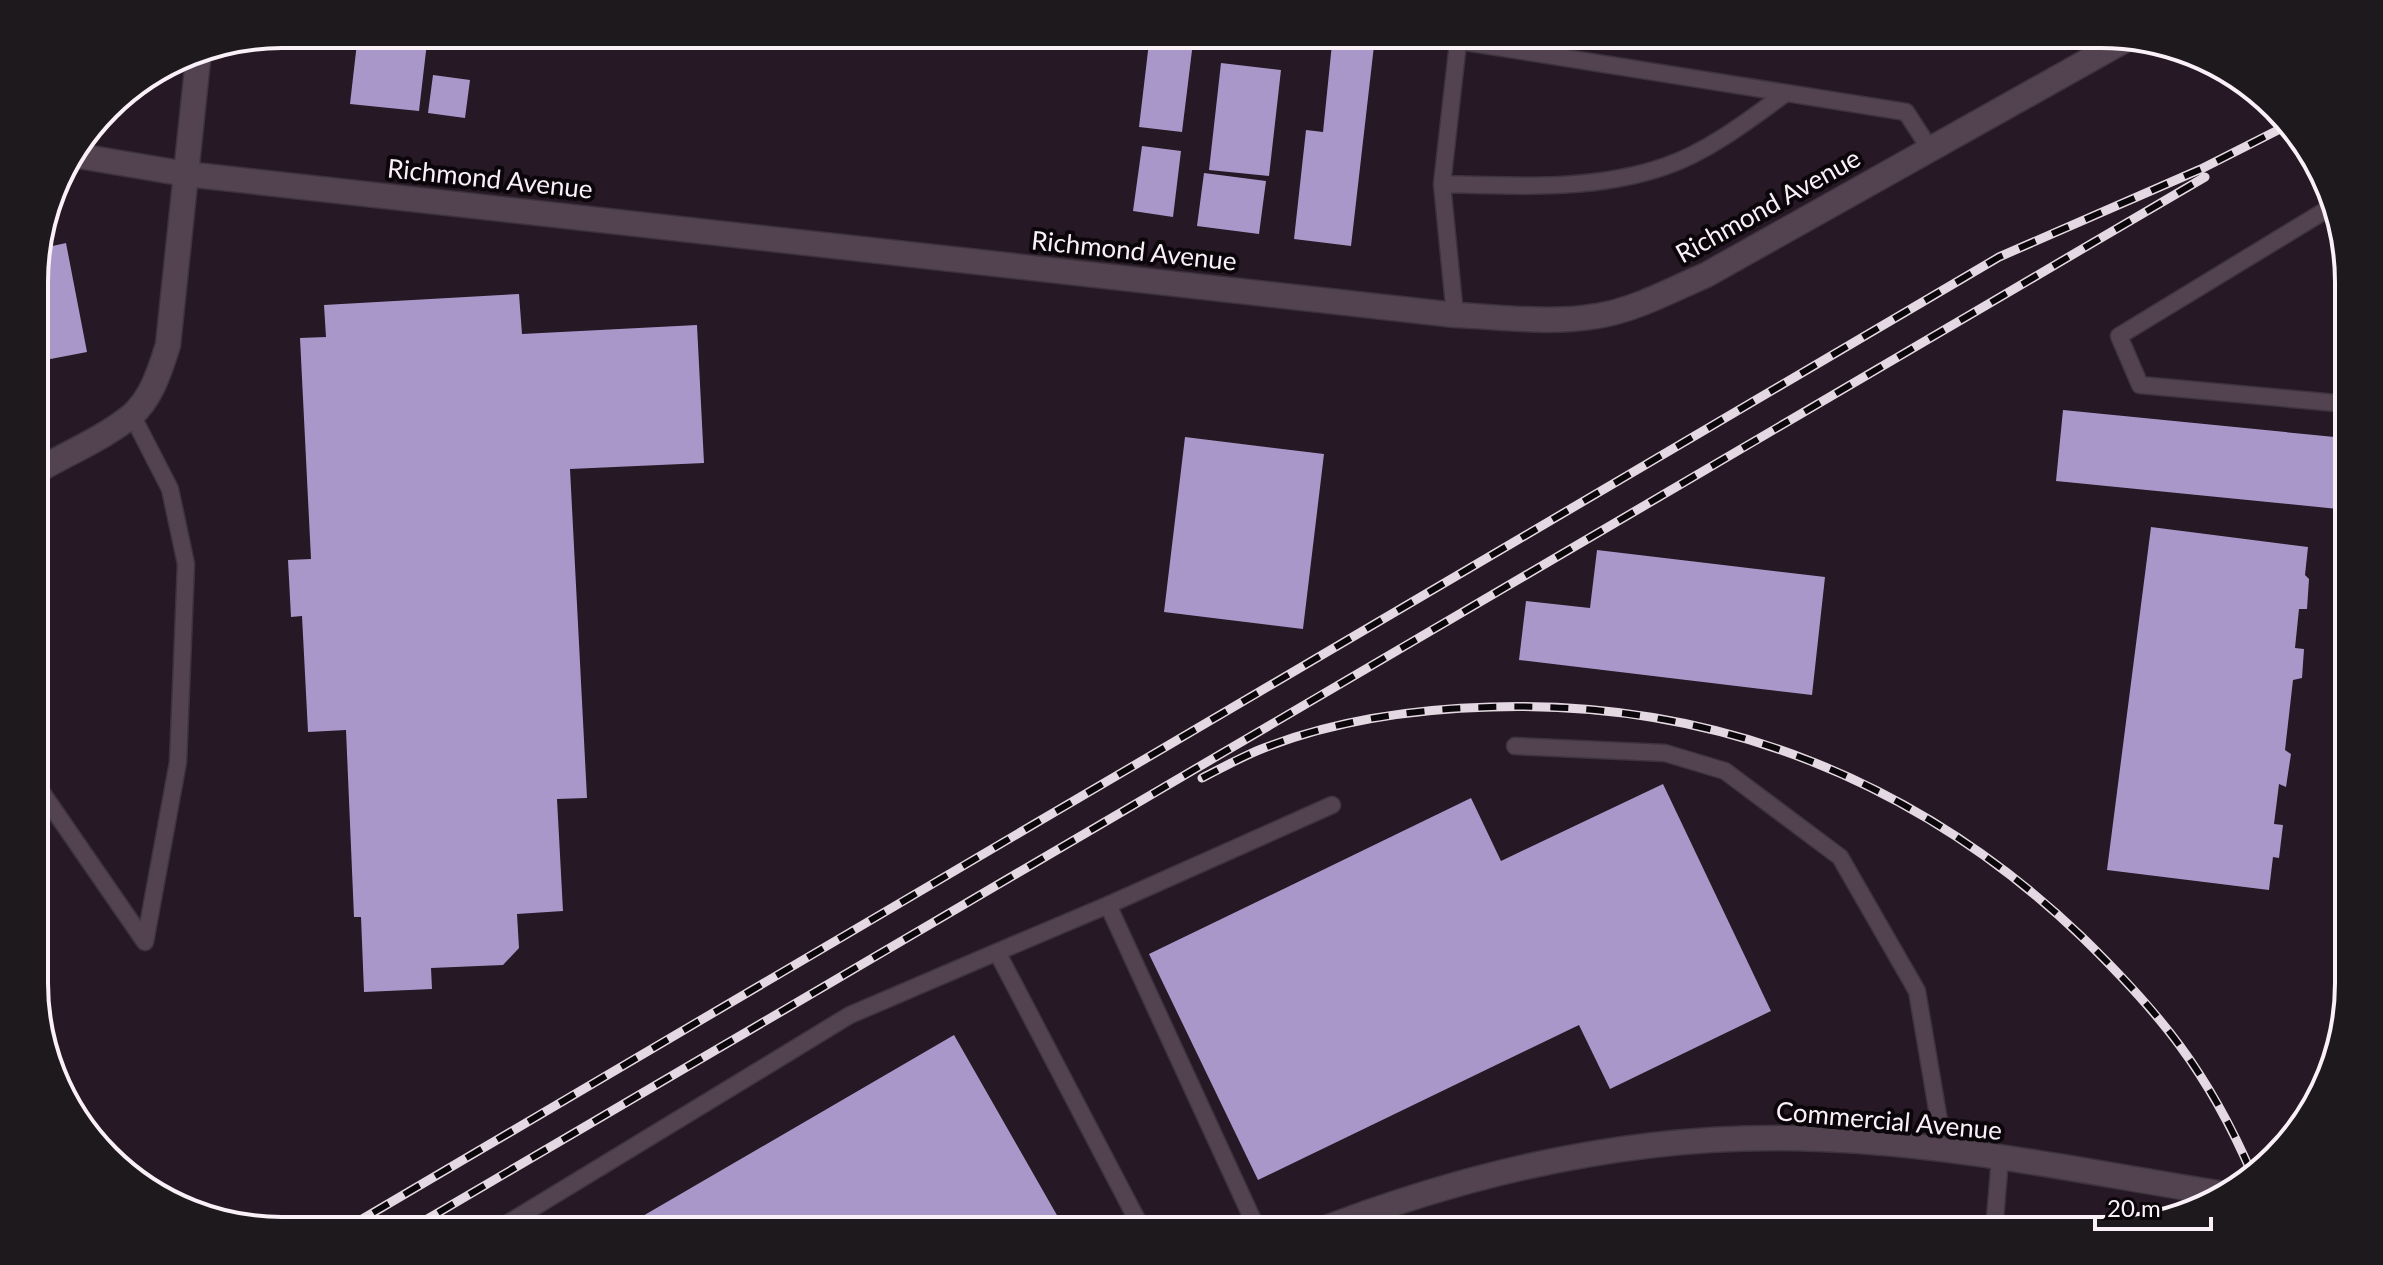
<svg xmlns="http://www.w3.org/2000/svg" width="2383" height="1265" viewBox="0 0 2383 1265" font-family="Lato,sans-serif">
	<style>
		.building { fill: #aa97ca }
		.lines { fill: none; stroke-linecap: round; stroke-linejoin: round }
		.service-casing { stroke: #3d333c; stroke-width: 19 }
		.minor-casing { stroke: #3d333c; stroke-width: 27 }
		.tertiary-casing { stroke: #3d333c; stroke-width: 27 }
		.service { stroke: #534350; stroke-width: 16 }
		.minor { stroke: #534350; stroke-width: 24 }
		.tertiary { stroke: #534350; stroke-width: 24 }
		.rail-casing { stroke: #e4d9e2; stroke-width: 9 }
		.rail { stroke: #0b060a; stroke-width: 6; stroke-dasharray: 18; stroke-linecap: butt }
		.labels { text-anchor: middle; stroke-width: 8; stroke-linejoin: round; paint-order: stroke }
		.street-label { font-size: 26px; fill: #faf0f8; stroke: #0b060a }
		.rim { fill: none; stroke: #faf0f8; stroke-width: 4 }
	</style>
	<rect width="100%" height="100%" fill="#261824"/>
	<path class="building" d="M 358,34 L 428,34 L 419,111 L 350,104 Z
		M 1150,34 L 1194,34 L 1182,132 L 1139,127 Z
		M 1333,34 L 1375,37 L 1351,246 L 1294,239 L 1306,130 L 1323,132 Z
		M 1221,63 L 1281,70 L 1269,176 L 1209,170 Z
		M 433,75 L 470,80 L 465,118 L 428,113 Z
		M 1142,146 L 1181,151 L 1173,217 L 1133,211 Z
		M 1204,173 L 1266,181 L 1259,234 L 1197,226 Z
		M 66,243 L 87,352 L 35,362 L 35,265 L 39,249 Z
		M 519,294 L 522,334 L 697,325 L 704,463 L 570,469 L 587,798 L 557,799 L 563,911 L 517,914 L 519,948 L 503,965 L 431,968 L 432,989 L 364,992 L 361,917 L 354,917 L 346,730 L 308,732 L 302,616 L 291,617 L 288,560 L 311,559 L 300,338 L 326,337 L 324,305 Z
		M 2063,410 L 2345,438 L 2338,509 L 2056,481 Z
		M 1185,437 L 1324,454 L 1303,629 L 1164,612 Z
		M 2151,527 L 2308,547 L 2305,575 L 2309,579 L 2307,609 L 2299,609 L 2295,648 L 2304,649 L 2302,678 L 2293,680 L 2285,750 L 2291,754 L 2286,787 L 2279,784 L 2274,824 L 2283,825 L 2279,858 L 2273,857 L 2269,890 L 2107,870 Z
		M 1597,550 L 1825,577 L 1812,695 L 1519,660 L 1526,601 L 1590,608 Z
		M 1663,784 L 1771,1011 L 1610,1089 L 1579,1025 L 1258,1180 L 1149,954 L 1471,798 L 1501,861 Z
		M 954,1035 L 1066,1231 L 617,1231 Z"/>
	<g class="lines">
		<g class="service-casing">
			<path id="service" d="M 1459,41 L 1906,112 L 1930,149
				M 1442,184 C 1516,186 1595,191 1666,166 C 1709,151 1749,120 1786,93
				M 2331,207 L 2119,336 L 2140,385 L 2347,404
				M 1455,315 L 1442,184 L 1459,34
				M 132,415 L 170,489 L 186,564 L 178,762 L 145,942
				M 1515,746 L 1665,753 L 1725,771 L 1840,857 L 1917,991 L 1944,1150
				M 36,784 L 145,942
				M 1108,905 L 1332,805
				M 495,1231 L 850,1015 L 997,952
				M 1143,1231 L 997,952 L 1108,905 L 1258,1231
				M 1994,1231 L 2000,1158"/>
		</g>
		<g class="minor-casing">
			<path id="minor" d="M 73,155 L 186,174 L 1455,315 C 1502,317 1550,324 1597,316 C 1635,310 1671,290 1706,275 L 2125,40
				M 35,472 C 66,454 104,438 131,416 C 152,398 160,370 168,345 L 199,50"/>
		</g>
		<g class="tertiary-casing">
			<path id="tertiary" d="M 1318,1231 C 1480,1168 1647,1131 1821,1139 C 1956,1144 2091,1173 2224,1194"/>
		</g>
		<use href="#service" class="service"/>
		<use href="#minor" class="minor"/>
		<use href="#tertiary" class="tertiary"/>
		<g class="rail-casing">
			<path id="rail" d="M 1202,778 C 1222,768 1243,756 1264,748 C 1336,720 1415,709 1491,707 C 1717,700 1919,781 2082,937 C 2161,1014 2208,1072 2252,1174
				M 342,1231 L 1999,257 L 2201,169 L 2286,126
				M 407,1231 L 2205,177"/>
		</g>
		<use href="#rail" class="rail"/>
	</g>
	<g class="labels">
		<g class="street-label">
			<text transform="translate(490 179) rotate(6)" y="9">Richmond Avenue</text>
			<text transform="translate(1768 206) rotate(-29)" y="9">Richmond Avenue</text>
			<text transform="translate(1134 251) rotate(6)" y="9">Richmond Avenue</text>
			<text transform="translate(1889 1121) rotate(5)" y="9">Commercial Avenue</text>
		</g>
	</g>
	<path d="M0 0H2383V1265H0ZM282 48H2101A234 234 0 0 1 2335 282V983A234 234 0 0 1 2101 1217H282A234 234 0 0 1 48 983V282A234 234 0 0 1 282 48Z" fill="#1e191d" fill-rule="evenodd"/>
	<path class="rim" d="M282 48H2101A234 234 0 0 1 2335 282V983A234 234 0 0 1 2101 1217H282A234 234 0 0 1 48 983V282A234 234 0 0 1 282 48Z"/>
	<path d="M2095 1217v12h116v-12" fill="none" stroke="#faf0f8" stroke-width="4"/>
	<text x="2107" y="1217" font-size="24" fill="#faf0f8" stroke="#0b060a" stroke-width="6" paint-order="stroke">20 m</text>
</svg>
